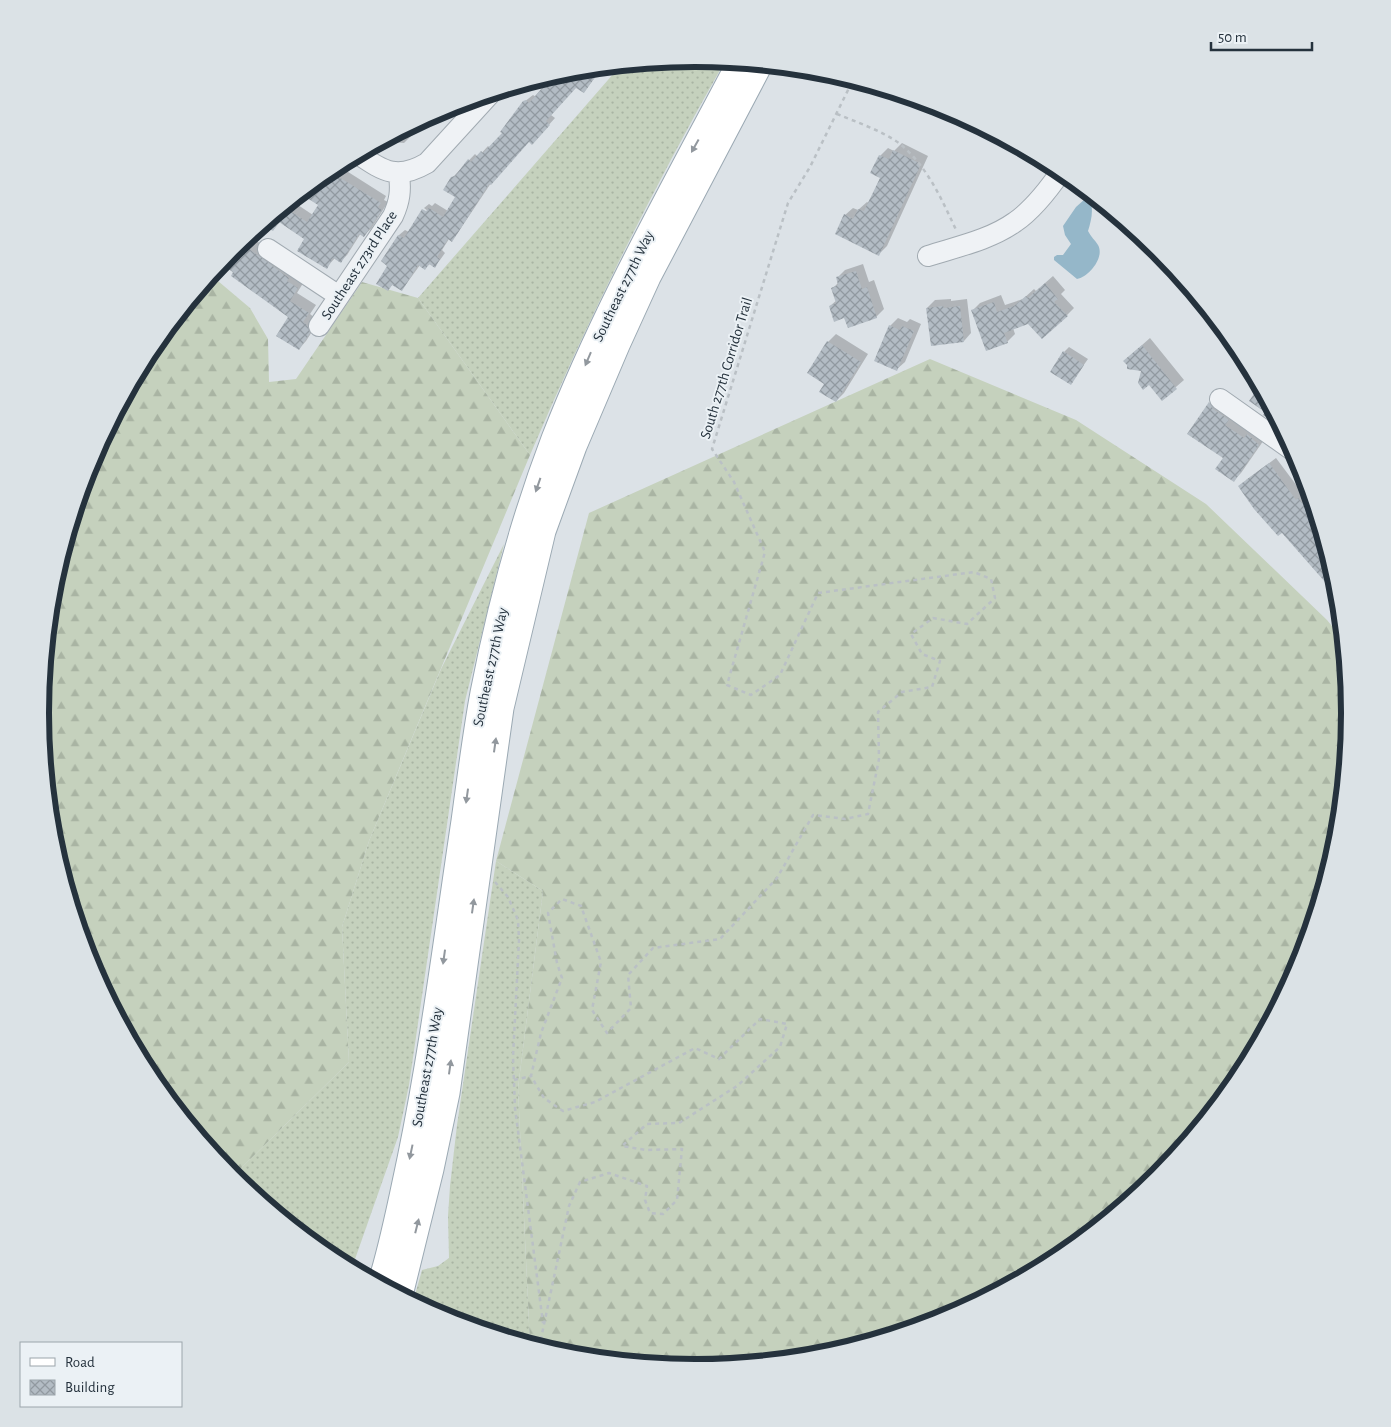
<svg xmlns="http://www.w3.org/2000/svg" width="1391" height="1427" viewBox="0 0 1391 1427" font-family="'Alegreya Sans',sans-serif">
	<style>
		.grass { fill: url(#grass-dots) }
		.forest { fill: url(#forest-firs) }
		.water { fill: #95b7c9 }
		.shadow { fill: #0003 }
		.building { fill: url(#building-cross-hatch) }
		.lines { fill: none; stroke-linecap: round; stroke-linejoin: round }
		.minor-casing { stroke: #a1aab1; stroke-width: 22 }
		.major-casing { stroke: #9ba9b3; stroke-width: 27 }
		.path { stroke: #bac0c5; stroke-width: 2.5; stroke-dasharray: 4 4; stroke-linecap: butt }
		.minor { stroke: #eff2f5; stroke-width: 20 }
		.major { stroke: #fff; stroke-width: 25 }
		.oneway { fill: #92989e }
		.labels { text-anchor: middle; stroke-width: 4; stroke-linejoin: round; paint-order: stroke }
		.street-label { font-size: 15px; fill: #25323d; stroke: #ebf1f5 }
		.rim { fill: none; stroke: #25323d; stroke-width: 6 }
	</style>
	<defs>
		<pattern id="grass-dots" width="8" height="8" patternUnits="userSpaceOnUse" patternTransform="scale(1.25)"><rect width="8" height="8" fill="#c5d1bd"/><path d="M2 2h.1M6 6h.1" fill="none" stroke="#a9b4a3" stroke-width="1.8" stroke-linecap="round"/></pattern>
		<pattern id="forest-firs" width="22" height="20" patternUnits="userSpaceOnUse" patternTransform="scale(1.25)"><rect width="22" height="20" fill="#c5d1bd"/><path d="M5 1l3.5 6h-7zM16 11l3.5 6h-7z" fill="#a9b4a3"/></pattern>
		<pattern id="building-cross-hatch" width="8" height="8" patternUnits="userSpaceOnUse" patternTransform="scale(1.25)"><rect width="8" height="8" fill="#b3bcc4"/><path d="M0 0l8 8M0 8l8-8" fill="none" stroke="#9199a0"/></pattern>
	</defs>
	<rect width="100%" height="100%" fill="#dce2e7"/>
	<path class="grass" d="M 696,58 L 725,61 C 652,190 588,319 530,455 L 418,298 L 621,65 Z
		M 504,544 L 465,701 L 409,1085 L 398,1137 L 354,1262 L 360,1274 L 331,1258 L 232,1177 L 349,1062 L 342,927 L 369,841 L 441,669 Z
		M 496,861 L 543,891 L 518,1088 L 530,1345 L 444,1319 L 413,1302 L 422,1270 L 438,1266 L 449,1258 L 448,1216 L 450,1186 L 457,1125 Z"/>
	<path class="forest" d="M 209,278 L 218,281 L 250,308 L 268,339 L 269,382 L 296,379 L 362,282 L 418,298 L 530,455 L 369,841 L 342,927 L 349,1062 L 232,1177 L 150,1077 L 90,964 L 53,841 L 40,713 L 53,585 L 90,462 L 151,349 Z
		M 930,359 L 1076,420 L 1206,504 L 1327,620 L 1344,641 L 1351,713 L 1338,842 L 1301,965 L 1240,1078 L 1159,1177 L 1059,1259 L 946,1319 L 823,1356 L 695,1369 L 567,1356 L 530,1345 L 518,1088 L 543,891 L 496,861 L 589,513 Z"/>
	<path class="water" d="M 1085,199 L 1090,200 C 1094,210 1091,221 1088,231 C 1091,237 1095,240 1098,245 C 1105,257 1089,277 1077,279 L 1054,260 L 1054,257 L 1057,255 L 1063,255 L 1071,244 L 1065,235 L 1063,226 L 1076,207 Z"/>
	<path class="shadow" d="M 603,67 L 584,92 L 576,87 L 551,115 L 555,118 L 538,137 L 529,140 L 491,183 L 457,234 L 451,240 L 449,239 L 442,250 L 445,253 L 440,260 L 434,266 L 430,264 L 425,268 L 420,265 L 407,283 L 402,289 L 393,284 L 388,290 L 388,251 L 399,235 L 405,230 L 409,232 L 432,214 L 424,208 L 429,204 L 432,206 L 435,203 L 448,211 L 457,197 L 452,178 L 475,154 L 478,157 L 488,146 L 490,148 L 504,133 L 524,102 L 533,95 L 536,97 L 551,79 L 550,78 L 553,75 L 568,71 Z
		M 426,118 L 426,122 L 418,130 L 412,129 L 412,135 L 404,143 L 391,142 L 392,136 Z
		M 902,143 L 928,156 L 887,246 L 879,254 L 845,215 L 853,208 L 858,210 L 867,202 L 869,203 L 881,177 L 880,156 L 888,148 L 894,151 Z
		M 331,169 L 341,175 L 345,170 L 386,196 L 384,200 L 388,202 L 371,229 L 364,235 L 361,233 L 347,255 L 341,261 L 335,258 L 326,268 L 306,238 L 281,221 L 273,230 L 264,224 L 292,201 L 313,215 L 320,205 L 302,193 Z
		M 250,235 L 250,236 L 296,270 L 305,280 L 297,293 L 316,305 L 310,314 L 315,318 L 317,324 L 306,341 L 299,349 L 290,316 L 221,263 L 232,250 Z
		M 863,264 L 869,282 L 874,280 L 884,309 L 877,316 L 848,326 L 845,317 L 830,306 L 837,300 L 833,288 L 839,282 L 837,278 L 845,270 Z
		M 1053,276 L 1065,290 L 1061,294 L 1074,308 L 1067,315 L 1029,323 L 1013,328 L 1015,334 L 1007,342 L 973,310 L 980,303 L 1001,295 L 1005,305 L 1023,299 L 1034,289 L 1036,291 Z
		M 951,299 L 951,301 L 967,299 L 971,333 L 964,341 L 927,308 L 935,300 Z
		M 898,318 L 907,322 L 910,319 L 921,324 L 905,362 L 897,369 L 890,326 Z
		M 836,334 L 868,354 L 844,393 L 836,401 L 828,342 Z
		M 1150,338 L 1184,380 L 1162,399 L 1133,353 Z
		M 1069,347 L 1088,359 L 1071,383 L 1064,352 Z
		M 1217,396 L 1266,437 L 1241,473 L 1234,480 L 1225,458 L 1189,434 L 1210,403 Z
		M 1276,458 L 1303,494 L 1305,492 L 1313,501 L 1338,586 L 1340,606 L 1336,600 L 1339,597 L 1246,480 Z"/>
	<path class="building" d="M 602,67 L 584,93 L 576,88 L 546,121 L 550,125 L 532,145 L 529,142 L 491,185 L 489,184 L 452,242 L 448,239 L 437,257 L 440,259 L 435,268 L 429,264 L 425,270 L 418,265 L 402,291 L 392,285 L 388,291 L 376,284 L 387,266 L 381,261 L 398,235 L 404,238 L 422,209 L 426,211 L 429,208 L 443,217 L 455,197 L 443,190 L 451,177 L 455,176 L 468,159 L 471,162 L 481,151 L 483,153 L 502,133 L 500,132 L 523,101 L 526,100 L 529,103 L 549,80 L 548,79 L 550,76 L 568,71 Z
		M 893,150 L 921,164 L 879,256 L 835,234 L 844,214 L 853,219 L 858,209 L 864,211 L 880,178 L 870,173 L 879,155 L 889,159 Z
		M 324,175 L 334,181 L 337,176 L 381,203 L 378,207 L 382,210 L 364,237 L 359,234 L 341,263 L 333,258 L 327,269 L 297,251 L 304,239 L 279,222 L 273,231 L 263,225 L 288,204 L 289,205 L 287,209 L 307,222 L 318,205 L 301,194 Z
		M 241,243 L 289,278 L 287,281 L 298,288 L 290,301 L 309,313 L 303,322 L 307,325 L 310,333 L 299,350 L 276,336 L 288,317 L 231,276 L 233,272 L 221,264 L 232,250 Z
		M 856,271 L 862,289 L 867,287 L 877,318 L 848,328 L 844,318 L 834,322 L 829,306 L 836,303 L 831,288 L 838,285 L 836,277 Z
		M 1045,283 L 1058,299 L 1054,302 L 1068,316 L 1042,339 L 1028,324 L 1004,333 L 1008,343 L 986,351 L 971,310 L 994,302 L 997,312 L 1014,306 L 1026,296 L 1028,298 Z
		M 943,306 L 944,308 L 960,306 L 964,342 L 931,346 L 926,308 Z
		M 889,325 L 900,330 L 902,326 L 914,331 L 897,371 L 874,361 Z
		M 827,341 L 861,362 L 836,402 L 819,392 L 824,384 L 807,373 Z
		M 1142,345 L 1177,389 L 1162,401 L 1149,385 L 1143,390 L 1138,383 L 1141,371 L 1127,369 L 1127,365 L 1123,361 Z
		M 1063,351 L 1084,365 L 1071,385 L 1050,372 Z
		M 1260,385 L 1279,421 L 1283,429 L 1263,415 L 1265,412 L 1249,401 Z
		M 1209,402 L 1213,409 L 1229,420 L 1225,425 L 1244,438 L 1247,434 L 1259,445 L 1234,482 L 1215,469 L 1223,458 L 1187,434 Z
		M 1269,463 L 1296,500 L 1298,498 L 1319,523 L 1326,545 L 1321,550 L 1331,561 L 1338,586 L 1340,599 L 1282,533 L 1278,536 L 1254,509 L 1238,486 Z"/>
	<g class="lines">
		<g class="minor-casing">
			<path id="minor" d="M 358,154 C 384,172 398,180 427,163 L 490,94
				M 268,249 L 339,296
				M 928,256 C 956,247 990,240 1015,222 C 1034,209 1049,189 1062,170
				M 319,326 L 393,216 C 400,201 401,190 399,174
				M 1220,399 L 1295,452"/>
		</g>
		<g class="major-casing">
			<path id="major" d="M 380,1285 C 393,1244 401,1201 410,1159 C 433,1047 447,934 464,821 C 470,778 475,736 483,693 C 499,610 524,518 554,439 C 605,308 675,186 740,62
				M 400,1295 L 431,1169 L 447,1093 L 501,708 L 543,531 L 574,446 L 617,345 L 648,277 L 760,64"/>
		</g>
		<path class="path" d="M 837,114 C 856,122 883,131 900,144 C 928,167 942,200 957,232
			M 495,882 L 508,897 L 518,920 L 519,940 L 513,1057 L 515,1108 L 543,1323
			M 514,1080 L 531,1076
			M 539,1348 L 569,1206 L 580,1182 L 609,1173 L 647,1186 L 645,1200 L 650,1213 L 663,1214 L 677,1200 L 682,1149 L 646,1150 L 622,1146 L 647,1124 L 679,1123 L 737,1086 L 780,1047 L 787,1024 L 760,1019 L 719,1059 L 695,1048 L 595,1102 L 563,1111 L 544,1098 L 531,1076 L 541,1033 L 562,978 L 557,963 L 548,913 L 562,899 L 581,906 L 601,962 L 592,1010 L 607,1033 L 631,1008 L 628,975 L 653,948 L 720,939 L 777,878 L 813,815 L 845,819 L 868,814 L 879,759 L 878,712 L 902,692 L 932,687 L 940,661 L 922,654 L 911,634 L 933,618 L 967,624 L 995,598 L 991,579 L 974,572 L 818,593 L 780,675 L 751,695 L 727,685 L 765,552 L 734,482 L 712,449 L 788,203 L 810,167 L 853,80"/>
		<use href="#minor" class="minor"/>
		<use href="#major" class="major"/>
	</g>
	<defs><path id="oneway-solid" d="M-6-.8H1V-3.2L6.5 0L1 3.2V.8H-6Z" transform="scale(1.25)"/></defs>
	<g class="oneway">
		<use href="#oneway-solid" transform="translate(695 146) rotate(119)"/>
		<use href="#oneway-solid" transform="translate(588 359) rotate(113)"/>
		<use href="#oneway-solid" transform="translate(538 485) rotate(109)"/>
		<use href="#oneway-solid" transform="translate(495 745) rotate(-82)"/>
		<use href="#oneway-solid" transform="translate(467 796) rotate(98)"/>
		<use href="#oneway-solid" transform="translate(473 906) rotate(-82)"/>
		<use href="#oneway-solid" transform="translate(444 957) rotate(98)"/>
		<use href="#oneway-solid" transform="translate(450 1067) rotate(-82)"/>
		<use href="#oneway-solid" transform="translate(411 1152) rotate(102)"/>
		<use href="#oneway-solid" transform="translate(417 1226) rotate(-76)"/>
	</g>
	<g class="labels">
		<g class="street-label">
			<text transform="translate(359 265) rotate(-57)" y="5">Southeast 273rd Place</text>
			<text transform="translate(623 286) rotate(-64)" y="5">Southeast 277th Way</text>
			<text transform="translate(726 368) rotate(-73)" y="5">South 277th Corridor Trail</text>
			<text transform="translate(490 667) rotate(-78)" y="5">Southeast 277th Way</text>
			<text transform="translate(427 1067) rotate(-80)" y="5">Southeast 277th Way</text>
		</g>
	</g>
	<path d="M0 0H1391V1427H0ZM49 713a646 646 0 1 1 1292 0a646 646 0 1 1-1292 0Z" fill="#dbe2e6" fill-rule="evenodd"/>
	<path class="rim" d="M49 713a646 646 0 1 1 1292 0a646 646 0 1 1-1292 0Z"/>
	<rect x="20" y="1342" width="162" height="65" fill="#ebf1f5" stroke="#9ca5ab"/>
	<rect x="30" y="1358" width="25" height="8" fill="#ffffff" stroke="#9ca5ab"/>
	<text x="65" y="1367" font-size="15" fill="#25323d">Road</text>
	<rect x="30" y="1380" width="25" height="15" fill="url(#building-cross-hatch)" stroke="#9ca5ab"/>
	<text x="65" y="1392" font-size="15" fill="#25323d">Building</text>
	<path d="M1211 42v8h101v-8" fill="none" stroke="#25323d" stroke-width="2.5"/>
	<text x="1218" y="42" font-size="15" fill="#25323d" stroke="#ebf1f5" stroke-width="4" paint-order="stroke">50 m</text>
</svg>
